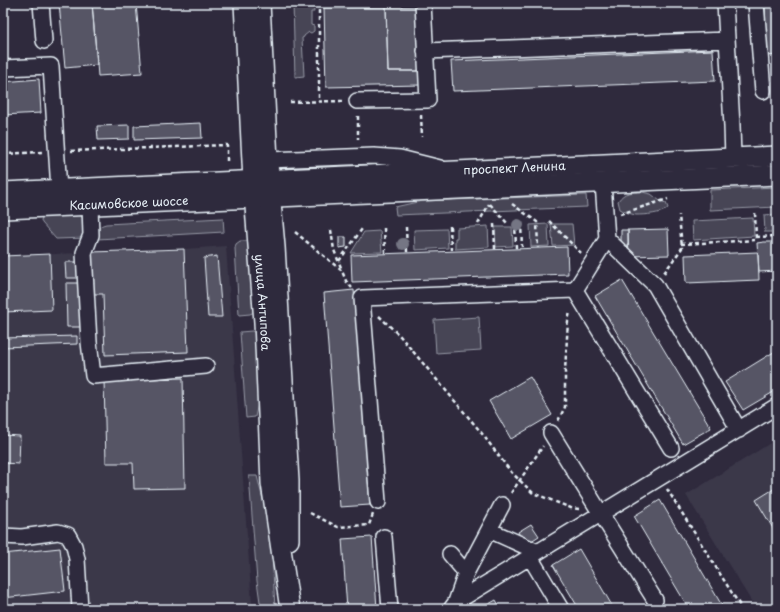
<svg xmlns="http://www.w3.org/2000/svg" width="780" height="612" viewBox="0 0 780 612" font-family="'Playpen Sans',sans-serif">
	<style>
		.built { fill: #3b3749 }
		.green { fill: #464455; stroke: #979aa6 }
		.building { fill: #575565; stroke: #e8f1f8 }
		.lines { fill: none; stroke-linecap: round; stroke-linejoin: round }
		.minor-casing { stroke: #e8f1f8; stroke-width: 18 }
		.major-casing { stroke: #e8f1f8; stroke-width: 22 }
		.path { stroke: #e8f1f8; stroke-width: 2.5; stroke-dasharray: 4 3; stroke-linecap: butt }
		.minor { stroke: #2f2a3d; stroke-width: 15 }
		.major { stroke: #2f2a3d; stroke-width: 19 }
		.tree { fill: #757684 }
		.labels { text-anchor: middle; stroke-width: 4; stroke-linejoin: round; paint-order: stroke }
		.street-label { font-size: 12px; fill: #e8f1f8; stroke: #2f2a3d }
	</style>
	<rect width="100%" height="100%" fill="#2f2a3d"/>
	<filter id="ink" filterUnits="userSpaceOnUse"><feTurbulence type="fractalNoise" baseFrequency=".025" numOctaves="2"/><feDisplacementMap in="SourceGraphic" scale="8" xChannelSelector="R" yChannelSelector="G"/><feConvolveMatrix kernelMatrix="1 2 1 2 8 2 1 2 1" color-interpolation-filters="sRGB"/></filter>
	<g filter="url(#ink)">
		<path class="built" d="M 226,246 L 252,604 L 260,605 L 261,609 L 3,609 L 3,256 L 184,249 Z
			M 777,439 L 777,609 L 756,609 L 686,495 Z"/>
		<path class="green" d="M 293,3 L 313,3 L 314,12 L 311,12 L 311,25 L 314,26 L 314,31 L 311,33 L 309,32 L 304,36 L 304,37 L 302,38 L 304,76 L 295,77 Z
			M 777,187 L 777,207 L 710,210 L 710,190 Z
			M 642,192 L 651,194 L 660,201 L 666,203 L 668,208 C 662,214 645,215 636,215 C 630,214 625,212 620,209 L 618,201 C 625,191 630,193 642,192 Z
			M 586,195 L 587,207 L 396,215 L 395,207 L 422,201 Z
			M 777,214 L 777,232 L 765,232 L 764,215 Z
			M 79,215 C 87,219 85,229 86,238 L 56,239 L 42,223 L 41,220 L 43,216 Z
			M 223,218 L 224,232 L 97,239 C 97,231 97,226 106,224 Z
			M 753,218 L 754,236 L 693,240 L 692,221 Z
			M 548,224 L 549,246 L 531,247 L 530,225 Z
			M 551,224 L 572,224 L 574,245 L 553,246 Z
			M 488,226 L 489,247 L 455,249 L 455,238 L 457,238 L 457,228 Z
			M 495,227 L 512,227 L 513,246 L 496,247 Z
			M 447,229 L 448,248 L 415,250 L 414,230 Z
			M 380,231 L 382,252 L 351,253 L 364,232 Z
			M 240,241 L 251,241 L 254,312 L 250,314 L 239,315 L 235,248 L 236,244 Z
			M 479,317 L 481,350 L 436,353 L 434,320 Z
			M 252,331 L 256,333 L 261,389 L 255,417 L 246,418 L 240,332 Z
			M 249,476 L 257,476 L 271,532 L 275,609 L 261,609 L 257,581 Z"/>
		<path class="building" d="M 59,3 L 92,3 L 97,65 L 65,68 Z
			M 92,3 L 136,3 L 142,73 L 98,76 Z
			M 765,3 L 777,3 L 777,55 L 766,56 Z
			M 419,6 L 420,71 L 388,71 L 386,7 Z
			M 386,7 L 388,71 L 420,71 L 421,85 L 326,87 L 324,8 Z
			M 713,50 L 715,81 L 453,91 L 451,61 Z
			M 39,79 L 41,113 L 3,115 L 3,82 Z
			M 201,123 L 202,138 L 134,140 L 134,126 Z
			M 129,125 L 129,139 L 98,140 L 97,126 Z
			M 668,229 L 669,255 L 629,256 L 628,230 Z
			M 621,230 L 628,230 L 628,245 L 621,245 Z
			M 339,237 L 346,237 L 346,247 L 339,248 Z
			M 764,242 L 777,242 L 777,271 L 759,272 L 757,243 Z
			M 567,247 L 568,274 L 352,282 L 351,255 Z
			M 184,249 L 188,352 L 105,355 L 103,294 L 93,294 L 91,252 Z
			M 758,252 L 759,280 L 686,283 L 685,255 Z
			M 50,254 L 52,310 L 3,312 L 3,256 Z
			M 217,256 L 222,317 L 208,317 L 204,258 Z
			M 65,262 L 80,262 L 80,278 L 66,278 Z
			M 622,280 L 711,428 L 683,444 L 595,296 Z
			M 66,283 L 80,283 L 82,327 L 67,327 Z
			M 354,290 L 370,505 L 340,507 L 324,293 Z
			M 77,336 L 77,344 L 3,347 L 3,338 Z
			M 777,350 L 777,390 L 743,410 L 725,382 Z
			M 530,377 L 552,415 L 511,439 L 489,401 Z
			M 183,378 L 185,488 L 134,489 L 133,463 L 106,463 L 104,380 Z
			M 3,435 L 20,436 L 19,464 L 3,463 Z
			M 777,487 L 777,535 L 756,500 Z
			M 660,500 L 724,609 L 689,609 L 634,516 Z
			M 531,524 L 539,536 L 525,545 L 518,532 Z
			M 372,537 L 377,609 L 347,609 L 342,539 Z
			M 60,548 L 65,591 L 3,598 L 3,554 Z
			M 579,549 L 614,609 L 579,609 L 553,565 Z
			M 496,600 L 501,609 L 480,609 Z"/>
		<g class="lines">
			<g class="minor-casing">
				<path id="minor" d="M 41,3 L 44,41
					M 725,3 L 732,126 L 733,158
					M 756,3 L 763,91
					M 425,51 L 727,40
					M 3,68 L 51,66 L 59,190
					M 357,101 L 428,100 L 423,3
					M 268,160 L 374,156 L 400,158 L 440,168
					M 90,206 L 91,235 L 84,253 L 89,342 L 93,376 L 206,366
					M 607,239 L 655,285 L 739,430
					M 575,290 L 607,239 L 603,183
					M 551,433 L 601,514 L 655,600
					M 378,502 L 362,298 L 575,290 L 671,448
					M 489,530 L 538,552
					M 3,536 L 22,537 L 58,532 L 68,535 L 74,546 L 77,559 L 80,609 L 79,609
					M 384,537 L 390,609
					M 450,554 L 466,573
					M 530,557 L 561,609
					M 456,602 L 466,573 L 502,505
					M 451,609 L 456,602 L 777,406"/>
			</g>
			<g class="major-casing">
				<g id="major">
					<path id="s1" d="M 244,3 L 253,181 L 264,322 L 271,483 L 290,609"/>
					<path d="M 260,3 L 269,180 L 275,247 L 289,481 L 289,540"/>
					<path id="s2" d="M 3,192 L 777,156"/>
					<path id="s3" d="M 3,209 L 777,175"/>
				</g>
			</g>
			<path class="path" d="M 319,3 L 319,102
				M 290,102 L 343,101
				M 421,115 L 422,137
				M 358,116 L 358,139
				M 71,151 L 227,145 L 227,161
				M 3,154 L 42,152
				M 490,204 L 507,223
				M 512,204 L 537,222 L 538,248
				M 620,214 L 668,199
				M 549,221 L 581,253
				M 515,223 L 516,248
				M 521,223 L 522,247
				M 478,224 L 489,204
				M 494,224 L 495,249
				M 450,226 L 451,250
				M 406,227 L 407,252
				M 384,228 L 385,253
				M 331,230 L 334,250 L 342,270
				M 295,232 L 342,271 L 346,281 L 352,288
				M 756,237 L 777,236
				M 681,244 L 756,240 L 755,212
				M 339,261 L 362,229
				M 664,273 L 682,248 L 679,215
				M 379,316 L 400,336 L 480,431 L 511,472 L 533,493 L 571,508 L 580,509
				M 558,421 L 565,407 L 565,371 L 568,321 L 570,312
				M 667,489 L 742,609
				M 511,493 L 543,446
				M 310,513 L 338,527 L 369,525 L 373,514"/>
			<use href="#minor" class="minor"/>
			<use href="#major" class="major"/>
		</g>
		<g class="tree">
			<circle cx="518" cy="225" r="6"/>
			<circle cx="403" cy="244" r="6"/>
		</g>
	</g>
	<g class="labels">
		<g class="street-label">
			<text dy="4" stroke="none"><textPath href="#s2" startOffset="512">проспект Ленина</textPath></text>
			<text dy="4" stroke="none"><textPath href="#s3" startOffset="126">Касимовское шоссе</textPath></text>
			<text dy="4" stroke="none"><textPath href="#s1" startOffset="300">улица Антипова</textPath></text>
		</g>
	</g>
	<rect width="780" height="612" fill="none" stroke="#2f2a3d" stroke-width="16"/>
	<rect x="8" y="8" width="764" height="596" fill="none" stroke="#e8f1f8" stroke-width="1.5" filter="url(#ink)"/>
</svg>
